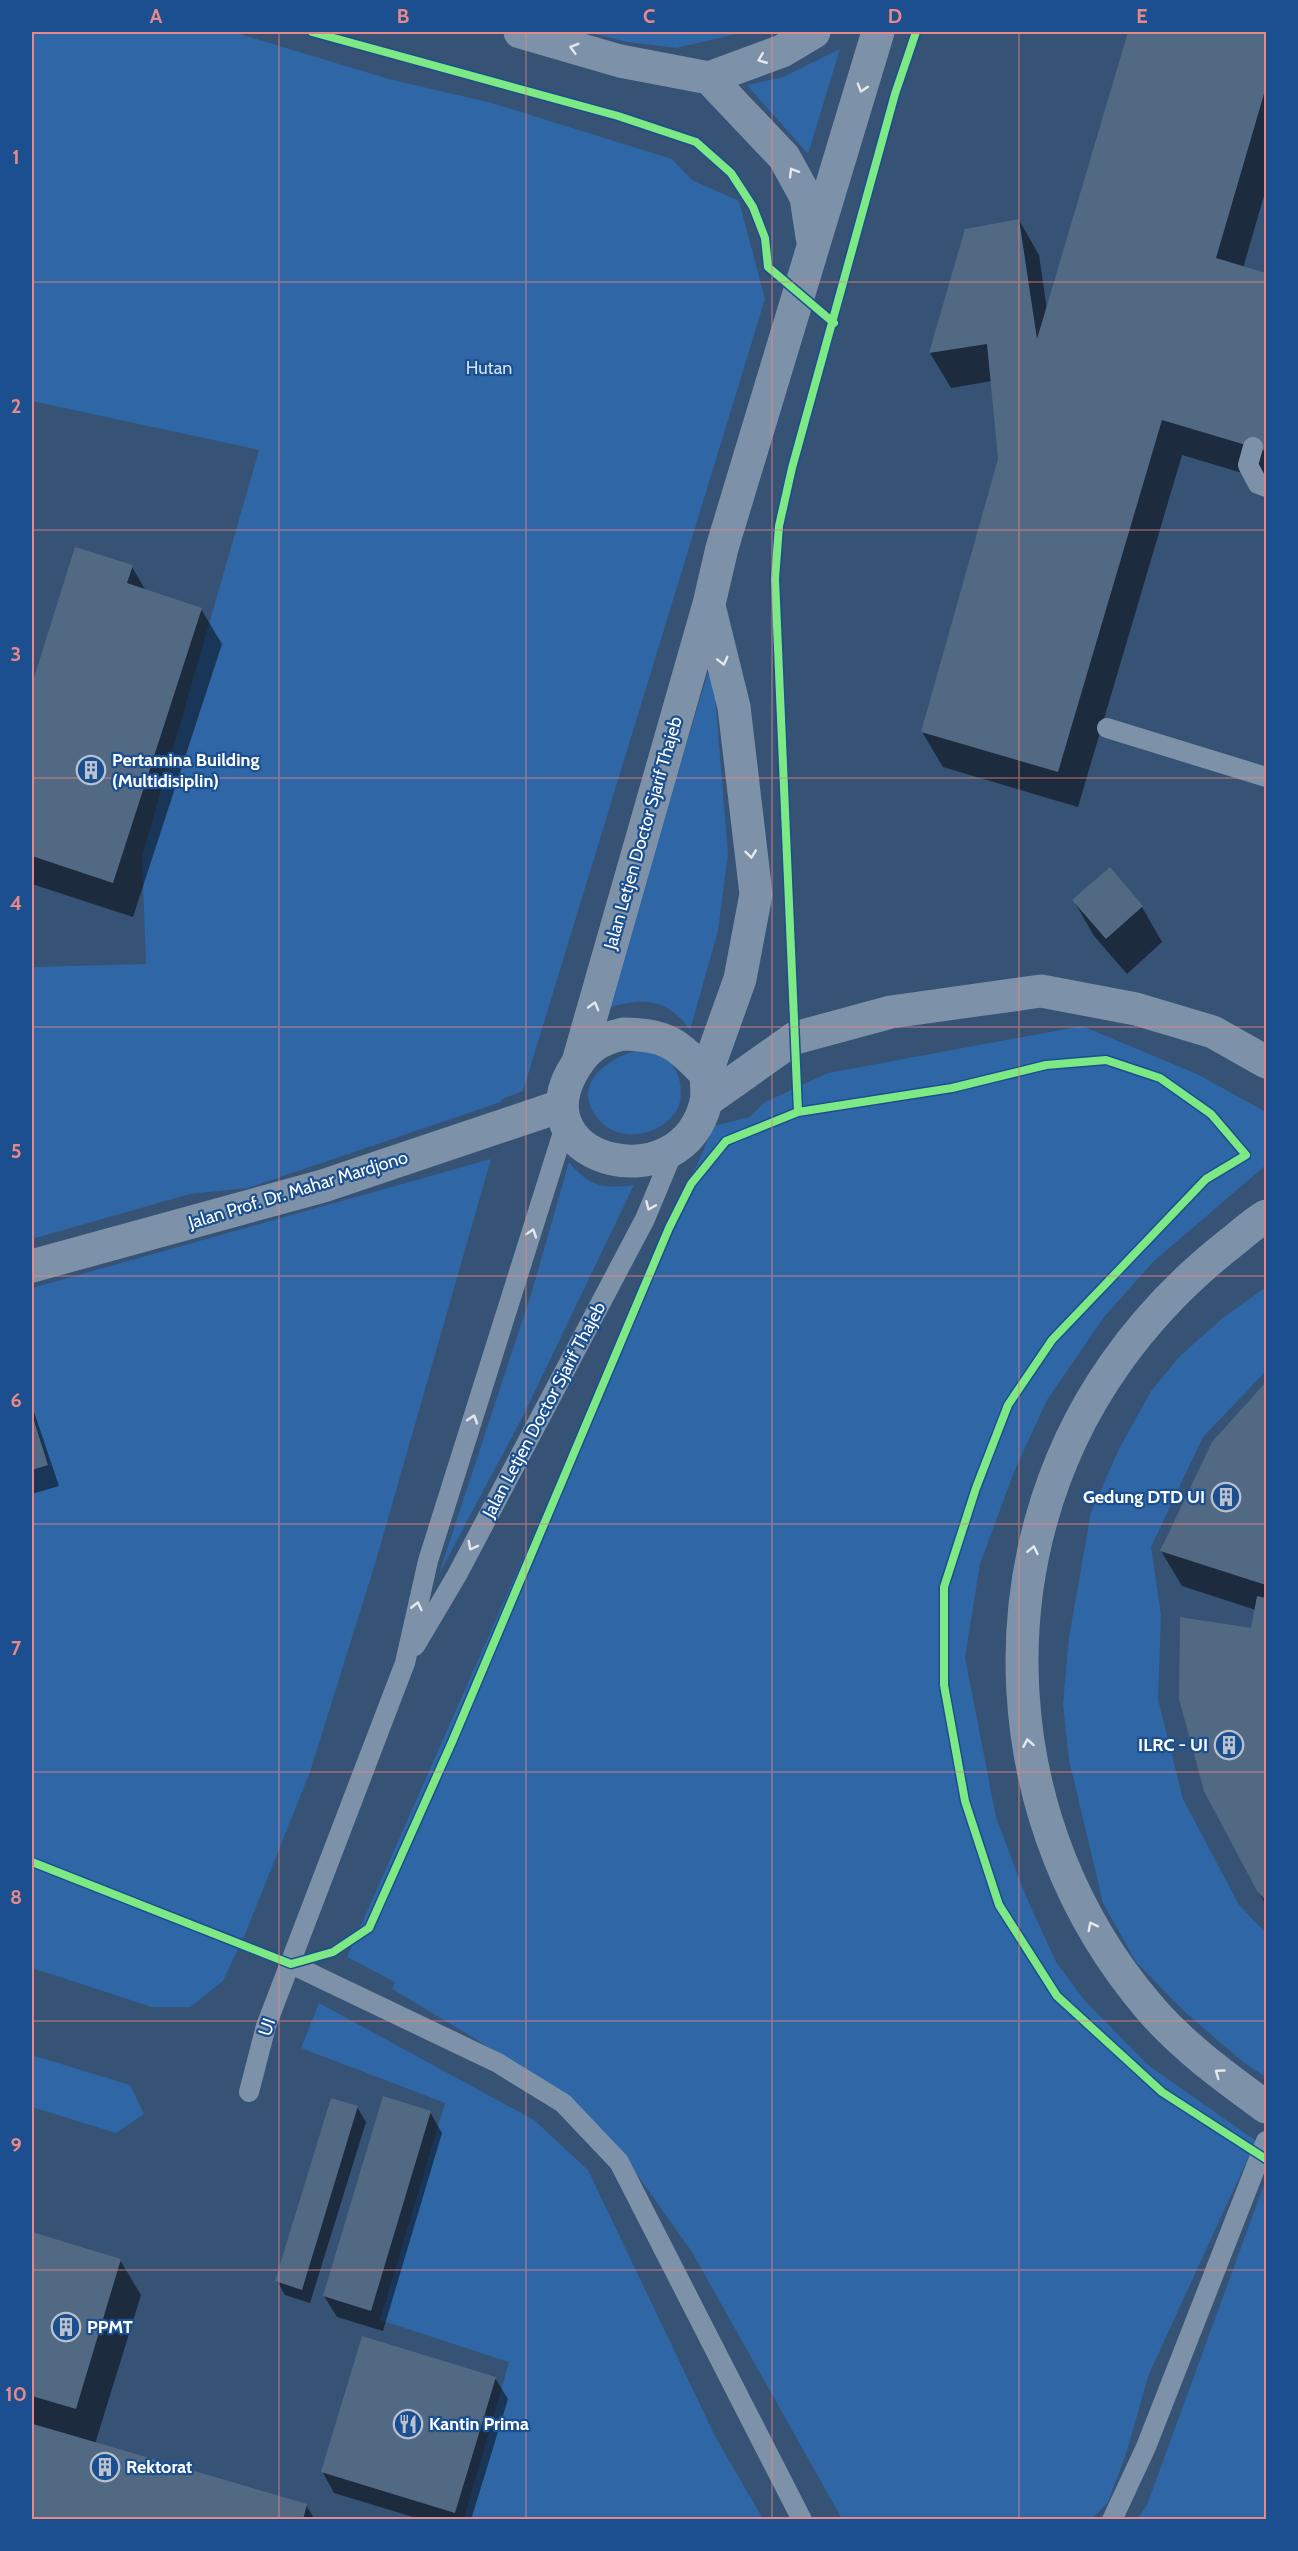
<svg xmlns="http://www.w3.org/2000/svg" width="1298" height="2551" viewBox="0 0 1298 2551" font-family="Cabin,sans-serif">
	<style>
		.green { fill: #2f66a5 }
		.shadow { fill: #0007 }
		.building { fill: #526984 }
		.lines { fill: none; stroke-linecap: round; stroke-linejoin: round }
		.service { stroke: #7d92a8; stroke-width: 20 }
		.minor { stroke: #7d92a8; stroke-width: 33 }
		.cycleway-casing { stroke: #1b4f8f; stroke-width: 11 }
		.cycleway { stroke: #7ce984; stroke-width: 8 }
		.oneway { stroke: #e5e9ee }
		.grid { fill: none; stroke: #e88989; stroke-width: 1.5; stroke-opacity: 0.55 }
		.labels { text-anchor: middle; stroke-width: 4.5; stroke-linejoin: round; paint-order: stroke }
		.park-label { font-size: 18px; fill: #cfe3fa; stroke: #1b4f8f }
		.poi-label { font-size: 18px; font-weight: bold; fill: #fff; stroke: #1b4f8f; text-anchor: start }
		.street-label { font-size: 18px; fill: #fff; stroke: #1b4f8f }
		.neatline { fill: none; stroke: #e88989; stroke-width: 2 }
		.grid-label { font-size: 20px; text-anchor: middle; font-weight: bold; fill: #e88989 }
	</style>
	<rect width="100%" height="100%" fill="#365274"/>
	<path class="green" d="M 32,32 L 233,32 L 389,79 L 492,103 L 672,159 L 692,180 L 739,201 L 765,299 L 523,1091 L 502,1099 L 501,1102 L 248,1188 L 190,1194 L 32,1239 L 32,967 L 146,964 L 142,857 L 259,450 L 32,401 Z
		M 587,32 L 744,32 L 677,48 L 627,42 Z
		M 840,49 L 808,154 L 747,85 L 783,77 Z
		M 712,659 L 728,854 L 718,931 L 690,1030 C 667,998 643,997 607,1008 Z
		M 1082,1026 L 1197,1074 L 1266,1112 L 1266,1165 L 1154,1261 L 1104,1317 L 1047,1400 L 1014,1472 L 980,1564 L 965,1657 L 996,1817 L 1025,1894 L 1056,1962 L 1085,2001 L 1148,2065 L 1256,2141 L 1149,2374 L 1126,2454 L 1108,2502 L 1092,2519 L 842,2519 L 692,2252 L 621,2152 L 567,2094 L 392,1989 L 395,1982 L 347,1957 L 714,1126 L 750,1117 L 765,1102 L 828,1073 Z
		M 639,1050 C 646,1052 656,1052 662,1055 C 680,1065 687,1096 675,1113 C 658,1137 619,1143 599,1120 C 569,1085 607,1058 639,1050 Z
		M 491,1159 L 375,1564 L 310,1772 L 246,1932 L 223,1981 L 190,2007 L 152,2007 L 32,1968 L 32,1470 L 48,1464 L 32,1412 L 32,1288 Z
		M 569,1162 C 589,1187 604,1189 634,1185 L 523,1416 L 439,1574 L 532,1291 Z
		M 1266,1287 L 1266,1371 L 1203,1437 L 1151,1547 L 1161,1615 L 1158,1699 L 1183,1799 L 1239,1905 L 1266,1933 L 1266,2077 L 1243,2062 L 1186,2013 L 1136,1962 L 1103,1903 L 1069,1760 L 1063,1704 L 1069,1637 L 1091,1512 L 1119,1449 L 1151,1391 L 1181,1355 L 1224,1317 Z
		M 319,2003 L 534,2120 L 588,2170 L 716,2438 L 763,2519 L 464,2519 L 509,2362 L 380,2320 L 445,2103 L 301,2048 Z
		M 32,2055 L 130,2085 L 144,2114 L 116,2133 L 32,2107 Z
		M 1266,2179 L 1266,2519 L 1137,2519 L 1147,2505 Z"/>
	<path class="shadow" d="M 1129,32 L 1266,32 L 1266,189 L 1243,268 L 1266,275 L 1266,480 L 1182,455 L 1078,807 L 943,767 L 922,732 L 1000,459 L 992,381 L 951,388 L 930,353 L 966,230 L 1019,220 L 1039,255 L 1047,310 Z
		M 76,549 L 132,567 L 146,591 L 201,609 L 222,644 L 133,917 L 32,884 L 32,689 Z
		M 1110,869 L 1142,907 L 1162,942 L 1127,974 L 1094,936 L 1074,901 Z
		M 1266,1385 L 1266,1905 L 1258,1891 L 1252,1629 L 1256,1610 L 1182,1586 L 1161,1551 L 1213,1443 Z
		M 32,1406 L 59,1486 L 32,1494 Z
		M 357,2107 L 366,2122 L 310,2303 L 285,2295 L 277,2281 Z
		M 430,2112 L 442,2133 L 383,2331 L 337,2317 L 324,2296 Z
		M 32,2233 L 120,2260 L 141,2295 L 95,2444 L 306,2505 L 315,2520 L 32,2520 L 32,2435 L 34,2425 L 32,2425 Z
		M 495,2378 L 508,2399 L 471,2520 L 423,2520 L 334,2493 L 322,2471 Z"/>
	<path class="building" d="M 1128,32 L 1266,32 L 1266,87 L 1216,258 L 1266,273 L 1266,451 L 1162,420 L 1058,772 L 921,732 L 998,459 L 987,344 L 929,353 L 965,229 L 1019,219 L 1037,339 Z
		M 75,547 L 133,565 L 127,583 L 202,608 L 113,883 L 32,856 L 32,684 Z
		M 1110,867 L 1143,906 L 1106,939 L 1072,900 Z
		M 1266,1382 L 1266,1585 L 1160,1551 L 1212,1442 Z
		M 32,1414 L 48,1465 L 32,1470 Z
		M 1257,1596 L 1266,1598 L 1266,1901 L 1257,1891 L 1204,1791 L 1179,1699 L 1180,1617 L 1251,1628 Z
		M 383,2096 L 431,2111 L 371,2311 L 323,2296 Z
		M 331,2098 L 358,2106 L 302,2290 L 275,2281 Z
		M 32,2232 L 121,2259 L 76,2409 L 32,2396 Z
		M 362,2336 L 496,2377 L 455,2513 L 321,2472 Z
		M 33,2424 L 307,2504 L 303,2520 L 32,2520 Z"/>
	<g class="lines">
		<path class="service" d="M 1253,447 L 1248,465 L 1258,484 L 1266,487
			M 1107,728 L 1266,777
			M 415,1646 L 457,1575 L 645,1219 L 673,1152
			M 291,1964 L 498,2063 L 563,2103 L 619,2162 L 802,2520
			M 249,2092 L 266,2026 L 405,1663 L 428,1561 L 565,1126
			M 1112,2520 L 1146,2447 L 1266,2141"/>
		<path class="minor" d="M 520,32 L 620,61 L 709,78 L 782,51 L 814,32
			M 709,78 L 784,157 L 806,197 L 812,237
			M 623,1034 C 667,1035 676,1043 706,1074 C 706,1083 708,1093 706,1102 C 682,1202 524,1163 571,1074 C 584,1050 596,1040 623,1034 Z
			M 578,1062 L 709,604 L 722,548 L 878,32
			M 706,1074 L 740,979 L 756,894 L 734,707 L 709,606
			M 706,1101 L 795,1038 L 891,1012 L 1041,991 L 1136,1009 L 1213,1032 L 1266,1062
			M 1266,1216 C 1254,1223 1243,1233 1232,1242 C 1187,1277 1148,1317 1115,1364 C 978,1559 995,1827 1149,2007 C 1182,2046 1225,2077 1266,2107
			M 32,1266 L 323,1186 L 561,1106"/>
		<g class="cycleway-casing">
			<path id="cycleway" d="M 312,32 L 618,116 L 696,142 L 731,173 L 753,207 L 765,238 L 768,267 L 834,323
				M 798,1112 L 775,579 L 779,526 L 792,468 L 895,94 L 916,32
				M 32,1862 L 291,1964 L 333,1952 L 369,1928 L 452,1742 L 669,1228 L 691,1184 L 726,1141 L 798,1112 L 952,1088 L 1046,1065 L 1106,1060 L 1160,1078 L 1211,1114 L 1246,1155 L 1206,1179 L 1052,1340 L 1008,1405 L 976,1488 L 944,1587 L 944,1685 L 965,1801 L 999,1905 L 1057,1996 L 1162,2092 L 1266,2159"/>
		</g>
		<use href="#cycleway" class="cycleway"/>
	</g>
	<defs><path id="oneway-chevron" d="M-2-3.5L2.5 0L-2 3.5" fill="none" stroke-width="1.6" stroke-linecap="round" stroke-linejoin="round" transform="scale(1.5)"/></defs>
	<g class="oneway">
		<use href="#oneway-chevron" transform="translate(574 48) rotate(-164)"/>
		<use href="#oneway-chevron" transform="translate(762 59) rotate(158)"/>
		<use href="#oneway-chevron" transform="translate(862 88) rotate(107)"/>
		<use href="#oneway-chevron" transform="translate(793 172) rotate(-121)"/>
		<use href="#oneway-chevron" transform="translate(723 661) rotate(76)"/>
		<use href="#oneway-chevron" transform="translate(751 854) rotate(83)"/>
		<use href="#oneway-chevron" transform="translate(594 1006) rotate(-74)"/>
		<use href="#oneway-chevron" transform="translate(650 1206) rotate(113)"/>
		<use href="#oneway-chevron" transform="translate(532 1233) rotate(-72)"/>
		<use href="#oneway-chevron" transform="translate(473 1419) rotate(-72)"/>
		<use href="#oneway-chevron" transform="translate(472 1546) rotate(118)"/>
		<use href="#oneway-chevron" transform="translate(1033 1550) rotate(-78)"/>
		<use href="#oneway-chevron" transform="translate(417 1606) rotate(-77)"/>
		<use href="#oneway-chevron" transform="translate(1028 1743) rotate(-100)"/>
		<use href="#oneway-chevron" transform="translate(1092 1926) rotate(-117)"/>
		<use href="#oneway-chevron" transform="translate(1219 2073) rotate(-144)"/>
	</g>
	<path class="grid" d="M 279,32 L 279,2520M 526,32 L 526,2520M 772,32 L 772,2520M 1019,32 L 1019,2520M 32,282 L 1266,282M 32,530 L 1266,530M 32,778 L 1266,778M 32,1027 L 1266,1027M 32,1276 L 1266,1276M 32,1524 L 1266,1524M 32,1772 L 1266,1772M 32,2021 L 1266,2021M 32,2270 L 1266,2270"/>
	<defs>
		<g id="building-ring" transform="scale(1.5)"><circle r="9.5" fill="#1b4f8f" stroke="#b9c2ce" stroke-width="1.5"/><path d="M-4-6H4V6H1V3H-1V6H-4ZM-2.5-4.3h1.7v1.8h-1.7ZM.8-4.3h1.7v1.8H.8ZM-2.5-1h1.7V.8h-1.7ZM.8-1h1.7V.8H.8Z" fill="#b9c2ce"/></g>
		<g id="restaurant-ring" transform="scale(1.5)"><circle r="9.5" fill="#1b4f8f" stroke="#b9c2ce" stroke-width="1.5"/><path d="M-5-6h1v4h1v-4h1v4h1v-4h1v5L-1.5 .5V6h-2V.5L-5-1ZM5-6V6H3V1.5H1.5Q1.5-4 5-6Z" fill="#b9c2ce"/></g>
	</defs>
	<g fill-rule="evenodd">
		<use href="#building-ring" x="91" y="770"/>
		<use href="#building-ring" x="1226" y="1497"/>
		<use href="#building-ring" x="1229" y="1745"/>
		<use href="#building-ring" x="66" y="2327"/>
		<use href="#restaurant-ring" x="408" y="2424"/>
		<use href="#building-ring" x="105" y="2467"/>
	</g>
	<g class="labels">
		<g class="park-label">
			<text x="489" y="374">Hutan</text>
		</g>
		<g class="poi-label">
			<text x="112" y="766">Pertamina Building<tspan x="112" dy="21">(Multidisiplin)</tspan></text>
			<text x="1205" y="1503" text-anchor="end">Gedung DTD UI</text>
			<text x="1208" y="1751" text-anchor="end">ILRC - UI</text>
			<text x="87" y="2333">PPMT</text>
			<text x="429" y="2430">Kantin Prima</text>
			<text x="126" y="2473">Rektorat</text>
		</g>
		<g class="street-label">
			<text transform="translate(643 833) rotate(-74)" y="6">Jalan Letjen Doctor Sjarif Thajeb</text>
			<text transform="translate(298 1190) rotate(-17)" y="6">Jalan Prof. Dr. Mahar Mardjono</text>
			<text transform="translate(544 1410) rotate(-62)" y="6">Jalan Letjen Doctor Sjarif Thajeb</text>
			<text transform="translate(267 2027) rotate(-71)" y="6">UI</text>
		</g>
	</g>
	<rect width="1298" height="2551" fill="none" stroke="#1b4f8f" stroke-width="66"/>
	<rect x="33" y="33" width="1232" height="2485" class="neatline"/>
	<g class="grid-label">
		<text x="156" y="23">A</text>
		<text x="403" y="23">B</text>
		<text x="649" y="23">C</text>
		<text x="895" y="23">D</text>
		<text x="1142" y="23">E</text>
		<text x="16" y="164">1</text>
		<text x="16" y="413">2</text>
		<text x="16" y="661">3</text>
		<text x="16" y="910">4</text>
		<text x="16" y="1158">5</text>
		<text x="16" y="1407">6</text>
		<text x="16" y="1655">7</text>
		<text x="16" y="1904">8</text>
		<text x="16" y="2152">9</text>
		<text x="16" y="2401">10</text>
	</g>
</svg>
